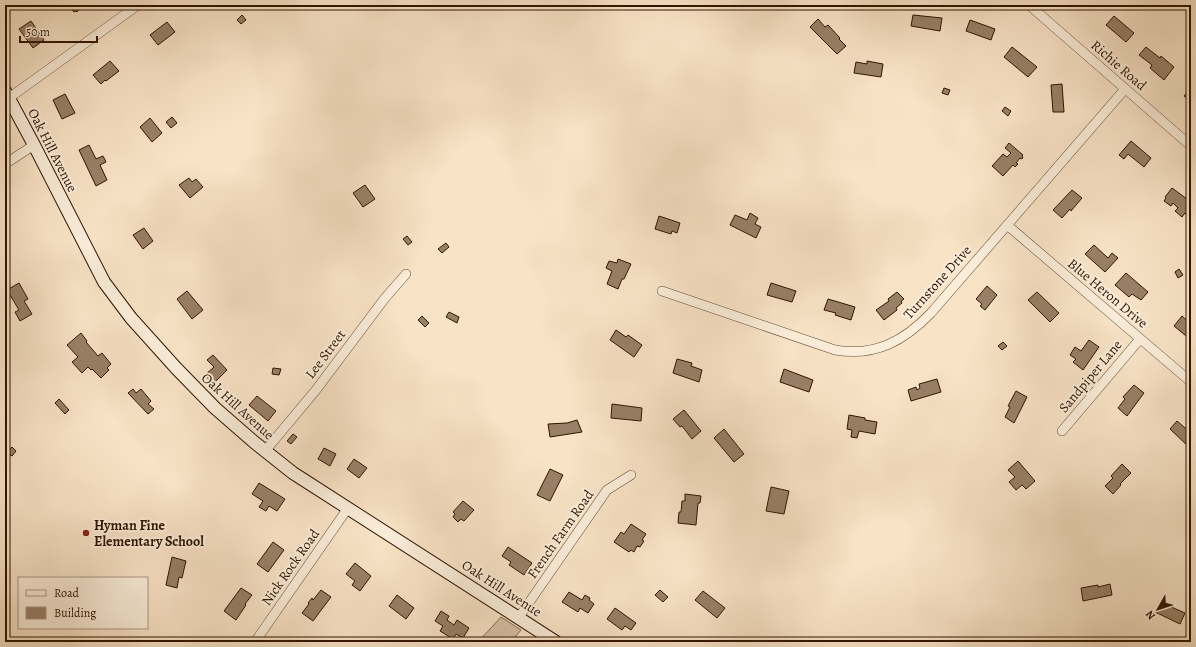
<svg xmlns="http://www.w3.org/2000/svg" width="1196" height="647" viewBox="0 0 1196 647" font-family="Alegreya,serif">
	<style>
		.green { fill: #d6c0a4; stroke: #846a52 }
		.building { fill: #988067; stroke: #311400 }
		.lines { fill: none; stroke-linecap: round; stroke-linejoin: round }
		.street-casing { stroke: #634832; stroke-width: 10 }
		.secondary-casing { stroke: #311400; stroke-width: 14 }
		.street { stroke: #faedda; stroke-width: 9 }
		.secondary { stroke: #faedda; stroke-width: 12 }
		.poi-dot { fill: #8f2418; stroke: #faedda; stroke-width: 1.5 }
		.labels { text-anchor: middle; stroke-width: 4; stroke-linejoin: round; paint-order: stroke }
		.street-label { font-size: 14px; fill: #311400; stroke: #faedda }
		.poi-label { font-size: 14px; font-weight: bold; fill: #311400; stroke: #faedda; text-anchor: start }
	</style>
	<rect width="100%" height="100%" fill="#f8e3c6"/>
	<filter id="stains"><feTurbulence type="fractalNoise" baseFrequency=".005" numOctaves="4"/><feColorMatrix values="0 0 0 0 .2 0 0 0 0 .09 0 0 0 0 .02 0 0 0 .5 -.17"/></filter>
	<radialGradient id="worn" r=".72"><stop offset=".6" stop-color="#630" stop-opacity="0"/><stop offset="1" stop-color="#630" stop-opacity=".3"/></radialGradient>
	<path class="green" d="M 501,617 L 521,630 L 511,642 L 478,642 Z"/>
	<path class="building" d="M 68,5 L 83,5 L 82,6 L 83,7 L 81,9 L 80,8 L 77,12 L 76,11 L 74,12 Z
		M 242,15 L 246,20 L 241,24 L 237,20 Z
		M 913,15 L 942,18 L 940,31 L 911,26 Z
		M 1114,16 L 1134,33 L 1126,42 L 1106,25 Z
		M 818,19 L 825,27 L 828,25 L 840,38 L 839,39 L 846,46 L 837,54 L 810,27 Z
		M 970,20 L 995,29 L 991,40 L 966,31 Z
		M 31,21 L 44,40 L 33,48 L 19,29 Z
		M 167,22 L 175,32 L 158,45 L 150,35 Z
		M 1012,47 L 1037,67 L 1028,77 L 1004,57 Z
		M 1146,47 L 1160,58 L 1161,56 L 1174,67 L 1164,80 L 1150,68 L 1152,65 L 1139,55 Z
		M 110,61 L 119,71 L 106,81 L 105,80 L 101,84 L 93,75 Z
		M 867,61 L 883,64 L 881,77 L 854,73 L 856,62 L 867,64 Z
		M 1062,84 L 1064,112 L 1053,112 L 1051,85 Z
		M 944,88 L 950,90 L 948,95 L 942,93 Z
		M 1191,88 L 1191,101 L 1184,96 Z
		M 65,94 L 75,113 L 62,119 L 53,100 Z
		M 1005,107 L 1011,111 L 1008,116 L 1002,111 Z
		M 172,117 L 177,123 L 171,128 L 166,122 Z
		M 150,118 L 162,133 L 152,142 L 140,127 Z
		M 1131,141 L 1151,158 L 1144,167 L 1128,154 L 1124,159 L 1119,155 Z
		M 1009,143 L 1023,155 L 1022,156 L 1023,158 L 1021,159 L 1020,158 L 1016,163 L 1018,164 L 1015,167 L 1013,165 L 1003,176 L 992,166 L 1003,154 L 1007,157 L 1011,153 L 1005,148 Z
		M 89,145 L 96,159 L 103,156 L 106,162 L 100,165 L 107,180 L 96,186 L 79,150 Z
		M 189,178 L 192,182 L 196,179 L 203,187 L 190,198 L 179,185 Z
		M 365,185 L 375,199 L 363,207 L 353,193 Z
		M 1172,188 L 1191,202 L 1191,211 L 1187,215 L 1185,213 L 1182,217 L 1175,211 L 1178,208 L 1173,203 L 1171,206 L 1164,201 L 1166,198 L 1165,197 Z
		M 1072,190 L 1082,198 L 1071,211 L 1070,209 L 1062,218 L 1053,210 Z
		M 750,213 L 758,218 L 755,224 L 761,227 L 756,238 L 730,225 L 735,215 L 747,220 Z
		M 659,216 L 680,223 L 677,233 L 672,231 L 671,234 L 655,229 Z
		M 144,228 L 153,241 L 143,249 L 133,235 Z
		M 407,236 L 412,242 L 408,245 L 403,239 Z
		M 446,243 L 449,247 L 442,253 L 438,249 Z
		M 1094,245 L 1108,258 L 1112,253 L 1118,258 L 1105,272 L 1085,254 Z
		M 618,259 L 631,264 L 624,279 L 622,279 L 618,289 L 607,284 L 612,271 L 606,268 L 609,261 L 617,263 Z
		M 1179,269 L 1183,275 L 1178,278 L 1175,272 Z
		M 1126,273 L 1148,292 L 1141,300 L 1132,294 L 1129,297 L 1115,285 Z
		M 19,283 L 28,299 L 24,301 L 32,314 L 20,321 L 15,312 L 19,310 L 7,290 Z
		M 771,283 L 796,291 L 792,302 L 767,295 Z
		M 987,286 L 997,295 L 985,310 L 980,306 L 982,304 L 976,299 Z
		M 187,291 L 203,310 L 192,319 L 177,299 Z
		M 897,292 L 904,299 L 901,301 L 902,303 L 896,308 L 897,310 L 884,320 L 876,310 L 889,301 L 888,299 Z
		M 1037,292 L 1059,313 L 1050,322 L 1028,300 Z
		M 828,299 L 855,307 L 851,320 L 835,315 L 836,313 L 824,310 Z
		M 449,312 L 459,317 L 457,323 L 446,317 Z
		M 422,316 L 429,323 L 425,327 L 418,320 Z
		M 1182,316 L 1191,324 L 1191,340 L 1174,326 Z
		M 616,330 L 626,337 L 628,335 L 642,345 L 634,357 L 610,340 Z
		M 81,333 L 87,341 L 86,342 L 98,356 L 102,353 L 111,364 L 107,368 L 109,370 L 101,378 L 92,369 L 91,370 L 88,367 L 82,373 L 72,362 L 78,357 L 67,345 Z
		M 1089,340 L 1099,347 L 1083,370 L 1073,362 L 1076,359 L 1070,355 L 1075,347 L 1081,351 Z
		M 1003,342 L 1007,346 L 1002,350 L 998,346 Z
		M 213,355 L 227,370 L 213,384 L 205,375 L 214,367 L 207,360 Z
		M 677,359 L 692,363 L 691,366 L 702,370 L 699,382 L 673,373 Z
		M 273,368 L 281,369 L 279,375 L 272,374 Z
		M 784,369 L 813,380 L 809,392 L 780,382 Z
		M 937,379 L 941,392 L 911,401 L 908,390 L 916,387 L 917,390 L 920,388 L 919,384 Z
		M 1134,385 L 1144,393 L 1127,416 L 1118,408 L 1125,399 L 1123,397 Z
		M 133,389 L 136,393 L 141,389 L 151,401 L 148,404 L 154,409 L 148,414 L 128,393 Z
		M 1016,391 L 1027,397 L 1014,423 L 1005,417 L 1010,407 L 1008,406 Z
		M 257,396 L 276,411 L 268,421 L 249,405 Z
		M 59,399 L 69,410 L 65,414 L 55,403 Z
		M 612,404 L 642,408 L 641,421 L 611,418 Z
		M 684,410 L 701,431 L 692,439 L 682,426 L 680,427 L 673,419 Z
		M 849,415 L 865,418 L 865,420 L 877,422 L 875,434 L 859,431 L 857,438 L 851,437 L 852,430 L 847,429 Z
		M 577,420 L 582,432 L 550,437 L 548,424 L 567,423 Z
		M 1177,421 L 1191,433 L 1191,447 L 1190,448 L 1170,429 Z
		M 724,429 L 744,454 L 734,462 L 714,438 Z
		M 293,434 L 297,437 L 291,444 L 287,441 Z
		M 12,447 L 16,451 L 12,456 L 7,453 Z
		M 324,448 L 336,454 L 330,466 L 318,459 Z
		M 354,459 L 367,468 L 359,478 L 347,469 Z
		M 1018,461 L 1035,481 L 1026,489 L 1022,485 L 1016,490 L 1009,482 L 1015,477 L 1008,470 Z
		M 1122,464 L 1131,473 L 1120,484 L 1121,485 L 1113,494 L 1105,486 L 1113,478 L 1111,476 Z
		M 550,469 L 563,475 L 550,501 L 537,495 Z
		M 259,483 L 285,499 L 277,511 L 269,506 L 266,511 L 259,507 L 263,501 L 252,494 Z
		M 771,487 L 789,491 L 784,514 L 766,511 Z
		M 685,494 L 701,496 L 700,503 L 698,503 L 696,525 L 678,523 L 679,512 L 681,512 L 682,501 L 685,501 Z
		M 463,501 L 474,510 L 464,521 L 461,519 L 458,522 L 453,517 L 455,514 L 453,512 Z
		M 631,524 L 646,534 L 642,540 L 644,541 L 640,547 L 637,546 L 634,552 L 631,550 L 629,552 L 614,542 L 621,532 L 624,534 Z
		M 273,542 L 284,550 L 268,572 L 257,564 Z
		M 508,547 L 532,563 L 524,575 L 509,565 L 511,562 L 502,556 Z
		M 172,557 L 186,561 L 182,578 L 179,577 L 177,588 L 166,585 Z
		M 355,563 L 371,576 L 360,591 L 352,585 L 355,581 L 346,574 Z
		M 1110,584 L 1112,595 L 1083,601 L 1081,588 L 1098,585 L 1098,587 Z
		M 241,588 L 252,595 L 245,604 L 246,605 L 236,620 L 224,611 Z
		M 321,590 L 331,597 L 313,621 L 302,613 L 309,604 L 308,603 L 312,598 L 313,600 Z
		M 660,590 L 668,597 L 663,602 L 655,595 Z
		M 703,591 L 725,608 L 717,618 L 695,600 Z
		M 569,592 L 582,600 L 585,595 L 590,598 L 589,600 L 594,604 L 588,613 L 580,608 L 578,612 L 562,602 Z
		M 397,595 L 414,608 L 406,619 L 389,606 Z
		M 1160,602 L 1185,613 L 1180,624 L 1155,612 Z
		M 615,608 L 636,623 L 631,630 L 625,626 L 622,630 L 607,619 Z
		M 441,611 L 449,616 L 447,620 L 454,625 L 457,620 L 469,628 L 463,638 L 456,634 L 453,639 L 440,631 L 443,626 L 435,621 Z"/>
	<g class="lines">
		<g class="street-casing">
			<path id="street" d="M 1029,5 L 1191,146
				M 9,98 L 138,5
				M 5,164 L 34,145
				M 1007,225 L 1191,382
				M 662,291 L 835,350 C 875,357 904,341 931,313 L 1125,89
				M 1062,431 L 1140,339
				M 265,451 L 316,390 L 385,298 L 406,274
				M 519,617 L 607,490 L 631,475
				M 255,642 L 348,508"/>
		</g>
		<g class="secondary-casing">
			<path id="secondary" d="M 5,91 L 34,145 L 104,282 L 131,318 L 176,368 L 215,408 L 254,442 L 293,473 L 556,642"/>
		</g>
		<use href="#street" class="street"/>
		<use href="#secondary" class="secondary"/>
	</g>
	<circle class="poi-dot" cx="86" cy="533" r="4"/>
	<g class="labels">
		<g class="street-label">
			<text transform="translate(1119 65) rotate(41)" y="5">Richie Road</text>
			<text transform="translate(53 150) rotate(63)" y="5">Oak Hill Avenue</text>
			<text transform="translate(937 282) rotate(-48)" y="5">Turnstone Drive</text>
			<text transform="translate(1108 293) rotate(40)" y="5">Blue Heron Drive</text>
			<text transform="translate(325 354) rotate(-53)" y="5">Lee Street</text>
			<text transform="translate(1090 376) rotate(-50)" y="5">Sandpiper Lane</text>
			<text transform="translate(238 406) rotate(42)" y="5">Oak Hill Avenue</text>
			<text transform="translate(560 534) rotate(-55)" y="5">French Farm Road</text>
			<text transform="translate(290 567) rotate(-55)" y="5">Nick Rock Road</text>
			<text transform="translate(502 588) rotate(33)" y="5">Oak Hill Avenue</text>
		</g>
		<g class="poi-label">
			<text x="94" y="530">Hyman Fine<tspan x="94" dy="16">Elementary School</tspan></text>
		</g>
	</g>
	<rect width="1196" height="647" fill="none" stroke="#f8e3c6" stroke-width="20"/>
	<rect x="6" y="6" width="1184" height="635" fill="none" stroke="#311400" stroke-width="2"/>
	<rect x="10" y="10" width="1176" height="627" fill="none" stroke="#311400"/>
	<rect x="18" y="577" width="130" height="52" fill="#faedda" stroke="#aa9683"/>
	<rect x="26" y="590" width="20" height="6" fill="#faedda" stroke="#aa9683"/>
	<text x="54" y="597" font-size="12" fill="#311400">Road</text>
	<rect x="26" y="607" width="20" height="12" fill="#988067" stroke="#aa9683"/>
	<text x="54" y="617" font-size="12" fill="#311400">Building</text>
	<g transform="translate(1158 609) rotate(231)" stroke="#faedda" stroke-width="3" paint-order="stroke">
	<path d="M0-3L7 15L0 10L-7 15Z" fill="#311400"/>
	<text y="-6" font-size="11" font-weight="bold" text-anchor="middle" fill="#311400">N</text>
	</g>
	<path d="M20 36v6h77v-6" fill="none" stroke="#311400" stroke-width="2"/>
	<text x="26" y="36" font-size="12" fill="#311400" stroke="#faedda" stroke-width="3" paint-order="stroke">50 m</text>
	<rect width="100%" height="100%" filter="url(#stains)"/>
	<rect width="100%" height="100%" fill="url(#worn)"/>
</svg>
